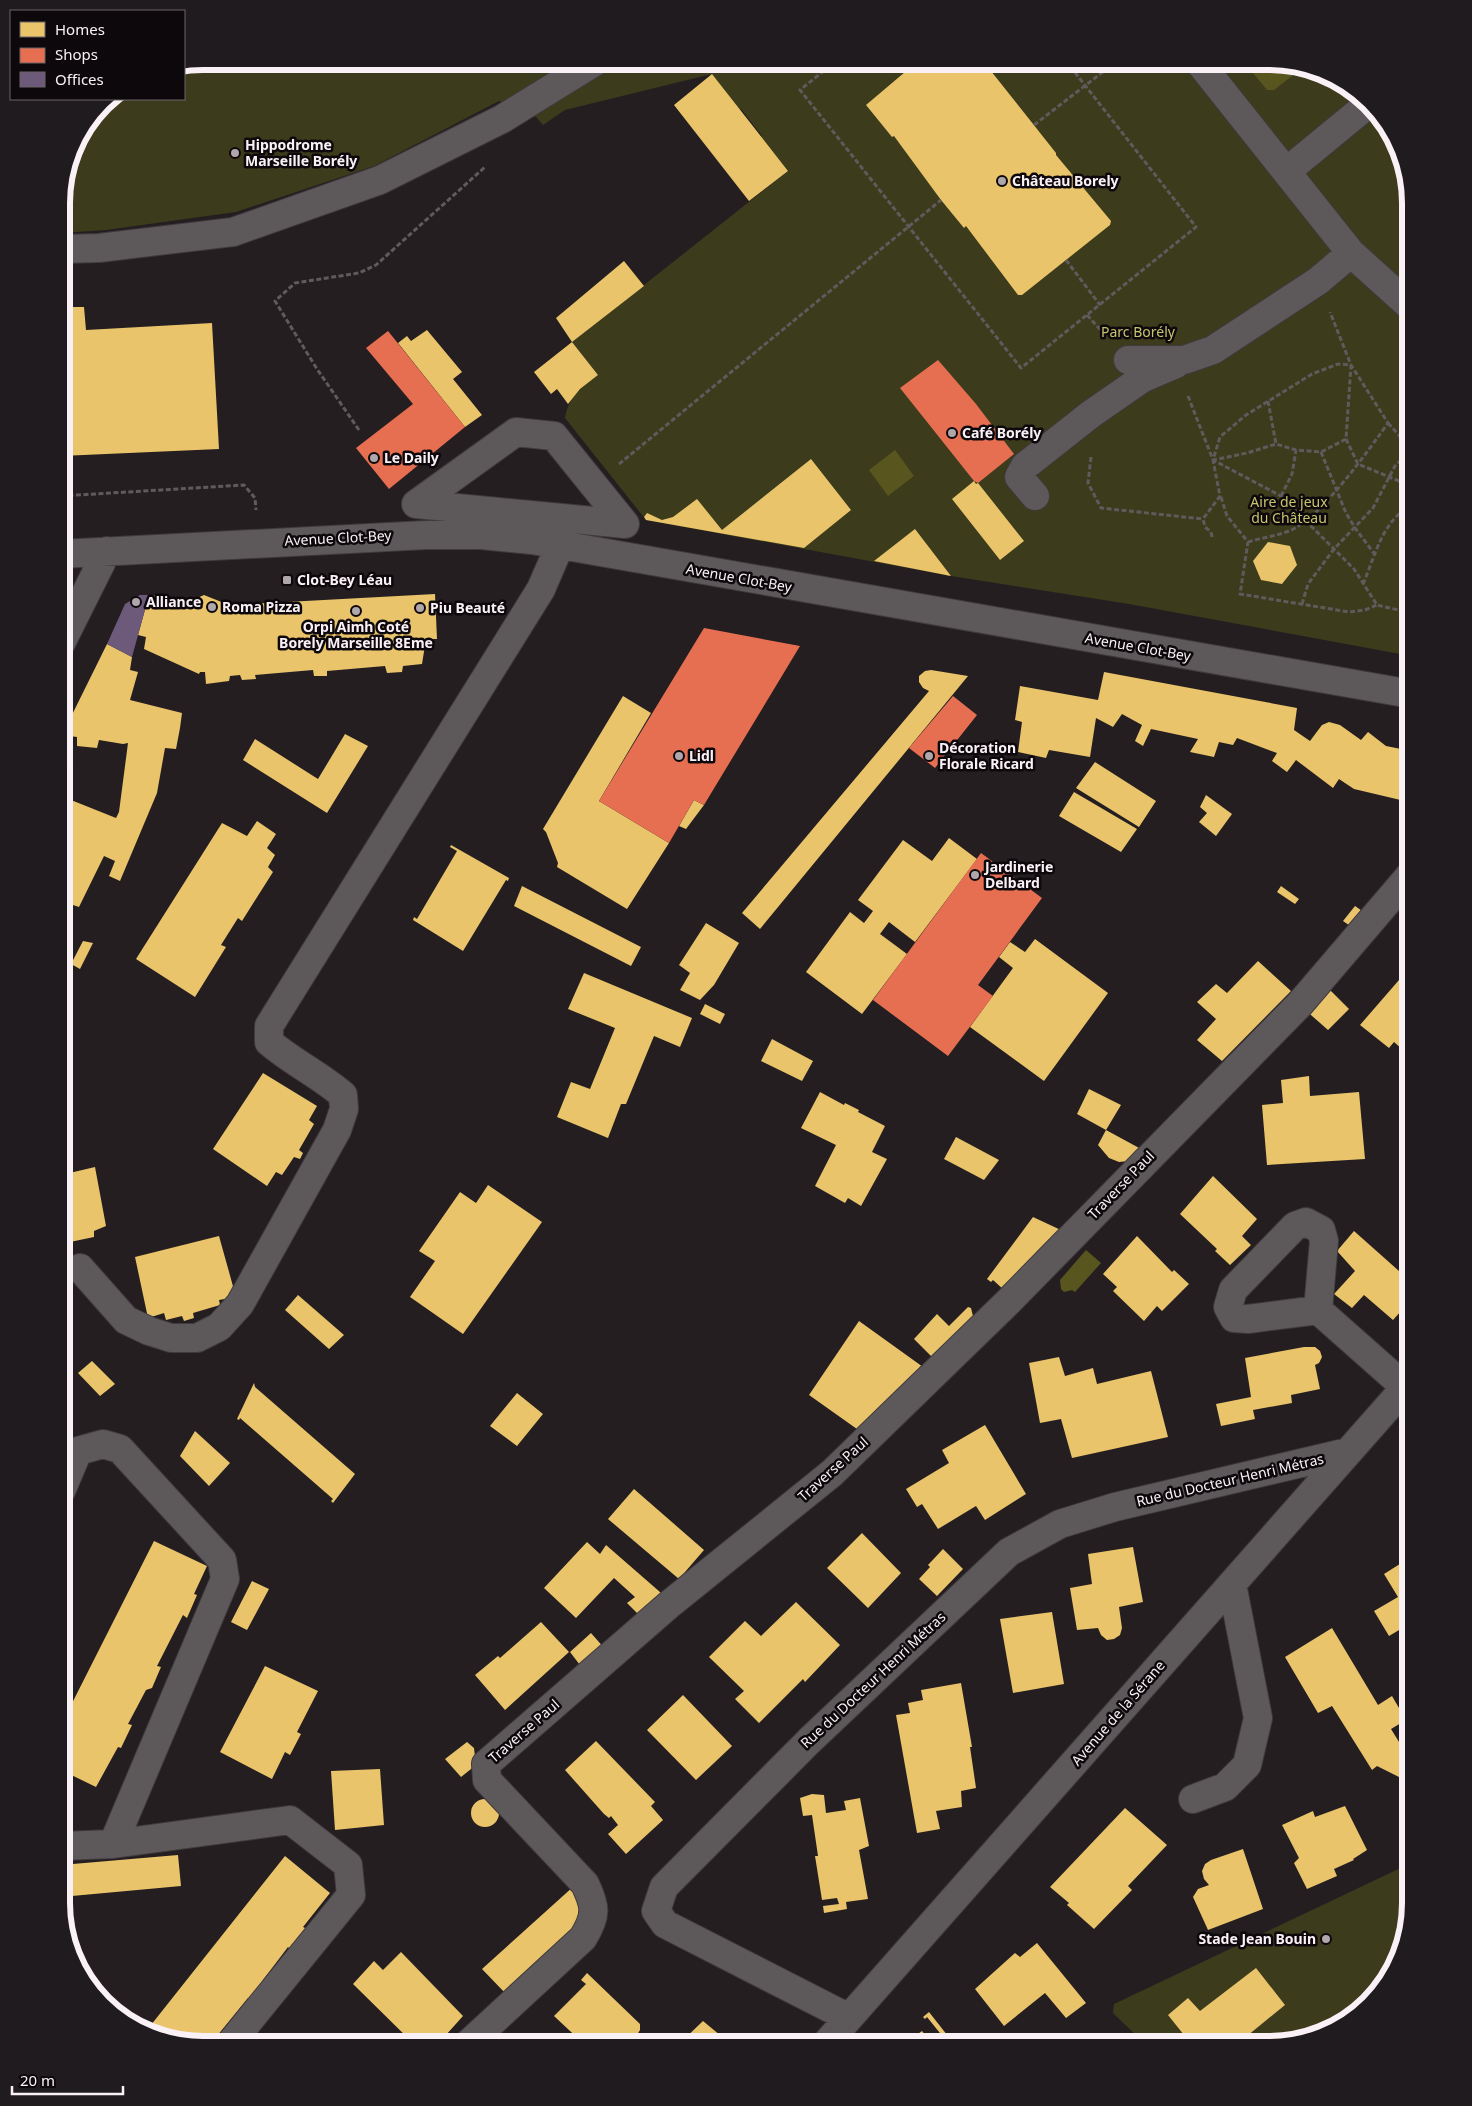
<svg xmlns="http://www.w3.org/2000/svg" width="1472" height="2106" viewBox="0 0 1472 2106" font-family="'Noto Sans',sans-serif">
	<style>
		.green { fill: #3c3b1c }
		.water { fill: #58551f }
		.homes { fill: #e9c46a }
		.shops { fill: #e76f51 }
		.offices { fill: #6d597a }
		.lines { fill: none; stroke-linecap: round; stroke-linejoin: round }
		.minor-casing { stroke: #403a3e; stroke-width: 30 }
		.path { stroke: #605a5d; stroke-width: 3; stroke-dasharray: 5 2.5; stroke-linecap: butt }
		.minor { stroke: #5d595b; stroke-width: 28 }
		.poi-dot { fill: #afa7ab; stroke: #0d080b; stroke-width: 2 }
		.labels { text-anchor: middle; stroke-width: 5; stroke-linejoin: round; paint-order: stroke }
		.poi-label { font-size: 14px; font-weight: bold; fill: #faf1f6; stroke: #0d080b; text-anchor: start }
		.park-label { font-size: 14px; fill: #c8c46e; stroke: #0d080b }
		.street-label { font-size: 14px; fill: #faf1f6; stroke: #0d080b }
		.rim { fill: none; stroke: #faf1f6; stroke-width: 6 }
	</style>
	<rect width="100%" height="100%" fill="#241e21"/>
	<path class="green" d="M 203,61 L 1278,62 L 1340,80 L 1392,132 L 1411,203 L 1411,656 L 1129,604 L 951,576 L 646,520 L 565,418 C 569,396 581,388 598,375 L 572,342 L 788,171 L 761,137 L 762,136 L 741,109 L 739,110 L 712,74 L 565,110 L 543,125 L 536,117 L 499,101 L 374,166 L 236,212 L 106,230 L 62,233 L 62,194 L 76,141 L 103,103 L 109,99 L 184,99 L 184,65 Z
		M 1411,1863 L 1411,1903 L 1392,1974 L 1340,2026 L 1269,2045 L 1146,2045 L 1113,2013 L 1114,2004 Z"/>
	<path class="water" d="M 1244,62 L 1278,62 L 1301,69 L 1274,90 L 1267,90 Z
		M 895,450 L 914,476 L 888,496 L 869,470 Z
		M 1086,1250 L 1101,1263 L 1075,1292 L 1072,1290 L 1064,1292 L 1061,1289 L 1060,1280 Z"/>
	<path class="homes" d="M 918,61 L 983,61 L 1056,153 L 1056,155 L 1111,221 L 1110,225 L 1022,295 L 1018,295 L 966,226 L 964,228 L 941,200 L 894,136 L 892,137 L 866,105 Z
		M 712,74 L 788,171 L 749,201 L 674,105 Z
		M 624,261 L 644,286 L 572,342 L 598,375 L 580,389 L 568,404 L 557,389 L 551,394 L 534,372 L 572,342 L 556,318 Z
		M 62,307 L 84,307 L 86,330 L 212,323 L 219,449 L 61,456 Z
		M 427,330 L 462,372 L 453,379 L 482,415 L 465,427 L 398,343 L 407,336 L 411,341 Z
		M 811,459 L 851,510 L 804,548 L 646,520 L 644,517 L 647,513 L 662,520 L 673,517 L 697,499 L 722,530 Z
		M 974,481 L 976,484 L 978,483 L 1024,541 L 1000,560 L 952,499 Z
		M 915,529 L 951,576 L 874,561 Z
		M 1268,542 L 1290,546 L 1297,565 L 1282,584 L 1261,580 L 1253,561 Z
		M 435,594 L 437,639 L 426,639 L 422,664 L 403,666 L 402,672 L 387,673 L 385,666 L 327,671 L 327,676 L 314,676 L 313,670 L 255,675 L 256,679 L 242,680 L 240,675 L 230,676 L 229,681 L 206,684 L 205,672 L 200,672 L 199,674 L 144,649 L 146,637 L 138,635 L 149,595 L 158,595 L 189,606 L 195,599 L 204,595 L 229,605 Z
		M 107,644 L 132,657 L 130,670 L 138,672 L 130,700 L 182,713 L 180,728 L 176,749 L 165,748 L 157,793 L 120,881 L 109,876 L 115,861 L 104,856 L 79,907 L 70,904 L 61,920 L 61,855 L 66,857 L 72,843 L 61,838 L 61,796 L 116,818 L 119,812 L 128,743 L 123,744 L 99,740 L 97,748 L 77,746 L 77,737 L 62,735 Z
		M 931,670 L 968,676 L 760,929 L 742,913 L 929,691 L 923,688 L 919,682 L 919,676 L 925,671 Z
		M 1104,672 L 1297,708 L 1294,730 L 1310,741 L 1322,725 L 1329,722 L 1340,725 L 1361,740 L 1368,732 L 1386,746 L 1411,751 L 1411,809 L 1405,806 L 1409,802 L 1354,789 L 1339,779 L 1333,788 L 1296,760 L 1287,772 L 1272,761 L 1277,753 L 1237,738 L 1233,745 L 1219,742 L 1214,757 L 1190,752 L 1198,739 L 1151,729 L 1143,746 L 1135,741 L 1142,725 L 1122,714 L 1113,727 L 1096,718 L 1090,757 L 1049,750 L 1046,758 L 1018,752 L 1022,722 L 1015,720 L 1020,686 L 1098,700 Z
		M 623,696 L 651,713 L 599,801 L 669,843 L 627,909 L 557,867 L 558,863 L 546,832 L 543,829 Z
		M 345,734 L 368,746 L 327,813 L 243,760 L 255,739 L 318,779 Z
		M 1095,762 L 1156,801 L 1139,827 L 1076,788 Z
		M 1074,792 L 1137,829 L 1121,852 L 1059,816 Z
		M 1206,795 L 1232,814 L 1216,836 L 1199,822 L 1207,813 L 1200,807 Z
		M 694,800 L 704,805 L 686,829 L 679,826 Z
		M 257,821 L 276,834 L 267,848 L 275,855 L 268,867 L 273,872 L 242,921 L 238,918 L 221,945 L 226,947 L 195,997 L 136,959 L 222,823 L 247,836 Z
		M 949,838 L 977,859 L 915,942 L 889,922 L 880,934 L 907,954 L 862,1014 L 806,972 L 850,912 L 864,923 L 873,911 L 858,900 L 903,840 L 932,861 Z
		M 451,845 L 509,878 L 508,881 L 506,880 L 463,951 L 413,920 L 414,917 L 417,919 L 457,851 L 450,847 Z
		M 522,886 L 641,947 L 631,966 L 514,906 Z
		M 1281,886 L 1299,899 L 1295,904 L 1277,892 Z
		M 1355,906 L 1368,915 L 1356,930 L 1343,921 Z
		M 706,923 L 739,943 L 714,985 L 700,1000 L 680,990 L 690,973 L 679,965 Z
		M 1035,939 L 1108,993 L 1044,1081 L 970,1027 L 1013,968 L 999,957 L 1010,942 L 1025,952 Z
		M 83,941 L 93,943 L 80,969 L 71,964 Z
		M 1258,961 L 1291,991 L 1222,1061 L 1197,1040 L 1216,1019 L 1197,1002 L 1216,984 L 1227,993 Z
		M 584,973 L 692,1018 L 680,1047 L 654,1036 L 626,1104 L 621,1104 L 608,1138 L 557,1117 L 571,1082 L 590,1089 L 615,1028 L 568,1009 Z
		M 1399,980 L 1411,991 L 1411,1057 L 1394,1042 L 1389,1048 L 1360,1025 Z
		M 1324,984 L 1349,1009 L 1328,1030 L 1303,1008 Z
		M 61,986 L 71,991 L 69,998 L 61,995 Z
		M 705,1004 L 725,1014 L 720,1024 L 700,1014 Z
		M 772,1039 L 813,1061 L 802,1081 L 761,1061 Z
		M 263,1073 L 317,1106 L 309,1120 L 314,1124 L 299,1150 L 303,1153 L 300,1159 L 294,1157 L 282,1175 L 276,1172 L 267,1186 L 213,1149 Z
		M 1309,1076 L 1310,1096 L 1359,1092 L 1365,1159 L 1267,1165 L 1262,1105 L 1283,1103 L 1281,1080 Z
		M 1089,1089 L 1121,1105 L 1106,1130 L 1077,1114 Z
		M 820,1092 L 844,1105 L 845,1103 L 859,1110 L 858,1112 L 885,1126 L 872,1152 L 887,1159 L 861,1206 L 848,1198 L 845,1203 L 815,1186 L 836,1145 L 801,1128 Z
		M 1106,1130 L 1141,1149 L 1129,1161 L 1119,1162 L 1109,1158 L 1098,1145 Z
		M 956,1137 L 999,1160 L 984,1180 L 944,1159 Z
		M 95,1167 L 106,1226 L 94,1231 L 94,1237 L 70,1242 L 70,1246 L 63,1247 L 61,1246 L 61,1175 Z
		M 1213,1176 L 1257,1219 L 1242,1236 L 1251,1245 L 1230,1265 L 1215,1251 L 1217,1249 L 1180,1214 Z
		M 488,1185 L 542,1222 L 463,1334 L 410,1297 L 435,1261 L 419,1251 L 460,1192 L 476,1203 Z
		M 1033,1217 L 1063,1231 L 1004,1290 L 993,1280 L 991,1282 L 987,1279 Z
		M 1354,1231 L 1399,1271 L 1408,1261 L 1411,1263 L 1411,1300 L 1393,1320 L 1364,1295 L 1352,1308 L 1334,1294 L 1355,1271 L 1337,1251 Z
		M 219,1236 L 236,1297 L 219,1300 L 220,1305 L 193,1313 L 194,1318 L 184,1321 L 182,1316 L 166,1320 L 164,1313 L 148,1318 L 135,1257 Z
		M 1137,1236 L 1172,1272 L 1174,1270 L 1189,1284 L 1162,1311 L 1157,1306 L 1144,1321 L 1113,1291 L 1117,1287 L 1103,1274 Z
		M 298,1295 L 344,1335 L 329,1349 L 285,1310 Z
		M 968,1307 L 971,1308 L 974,1320 L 935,1360 L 914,1339 L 937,1314 L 949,1326 Z
		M 859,1321 L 930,1372 L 864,1434 L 809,1395 Z
		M 1304,1347 L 1315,1347 L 1320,1351 L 1322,1357 L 1319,1363 L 1315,1365 L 1320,1389 L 1291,1395 L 1292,1403 L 1253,1410 L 1255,1419 L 1221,1426 L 1216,1404 L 1251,1397 L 1245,1358 Z
		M 1059,1357 L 1065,1376 L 1093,1368 L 1097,1384 L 1151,1371 L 1168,1437 L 1072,1458 L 1061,1419 L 1040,1423 L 1029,1363 Z
		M 92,1361 L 115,1384 L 100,1396 L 78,1373 Z
		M 254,1383 L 255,1387 L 355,1474 L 333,1503 L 331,1501 L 333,1499 L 240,1418 L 239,1420 L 237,1419 Z
		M 61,1391 L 71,1396 L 61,1420 Z
		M 517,1393 L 543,1414 L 517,1446 L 490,1426 Z
		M 985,1425 L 1026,1494 L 985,1520 L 976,1506 L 938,1529 L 922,1504 L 917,1507 L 906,1489 L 949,1463 L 942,1450 Z
		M 195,1431 L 230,1463 L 209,1486 L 180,1456 Z
		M 634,1489 L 704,1550 L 679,1579 L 608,1519 Z
		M 862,1533 L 901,1573 L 868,1608 L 827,1568 Z
		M 154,1541 L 207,1566 L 194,1594 L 197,1595 L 187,1618 L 183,1615 L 157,1666 L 161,1667 L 152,1688 L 146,1690 L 128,1724 L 132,1725 L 121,1748 L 118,1747 L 96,1787 L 61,1770 L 61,1725 Z
		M 587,1542 L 600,1554 L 606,1545 L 668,1599 L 644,1620 L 627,1603 L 635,1597 L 614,1578 L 576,1618 L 544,1588 Z
		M 1133,1547 L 1143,1602 L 1119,1607 L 1122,1628 L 1120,1635 L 1114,1639 L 1107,1640 L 1101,1635 L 1098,1628 L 1077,1630 L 1070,1588 L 1092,1584 L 1088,1554 Z
		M 943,1549 L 963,1569 L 937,1596 L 919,1579 L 930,1567 L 928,1565 Z
		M 1411,1557 L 1411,1623 L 1389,1636 L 1374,1611 L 1398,1597 L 1384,1574 Z
		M 252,1581 L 269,1589 L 247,1630 L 231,1622 Z
		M 796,1602 L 840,1645 L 805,1682 L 803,1679 L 759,1723 L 735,1699 L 744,1691 L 709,1657 L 745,1621 L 761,1636 Z
		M 1052,1612 L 1064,1684 L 1013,1693 L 1000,1619 Z
		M 541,1622 L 569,1652 L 505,1710 L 475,1675 L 498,1656 L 500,1658 Z
		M 1332,1628 L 1378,1705 L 1392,1696 L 1406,1720 L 1391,1729 L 1404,1750 L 1411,1747 L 1411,1773 L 1401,1778 L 1377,1766 L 1372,1770 L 1332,1706 L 1318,1713 L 1285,1657 Z
		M 591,1633 L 605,1649 L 583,1669 L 570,1652 Z
		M 265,1666 L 318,1691 L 297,1732 L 301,1734 L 290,1755 L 285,1752 L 272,1779 L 220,1752 Z
		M 961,1683 L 972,1747 L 970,1747 L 976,1788 L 961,1791 L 962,1807 L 936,1811 L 940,1829 L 917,1833 L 896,1715 L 910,1713 L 908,1703 L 923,1700 L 921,1690 Z
		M 683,1695 L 732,1746 L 696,1780 L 647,1730 Z
		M 596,1741 L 655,1802 L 651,1806 L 663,1820 L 626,1854 L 608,1834 L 618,1825 L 611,1816 L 609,1818 L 604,1814 L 565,1770 Z
		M 467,1742 L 474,1748 L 476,1765 L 461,1777 L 445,1759 Z
		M 380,1769 L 384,1825 L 335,1830 L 331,1771 Z
		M 812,1794 L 824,1795 L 826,1813 L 846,1810 L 844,1801 L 860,1798 L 869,1846 L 859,1850 L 868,1899 L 846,1902 L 847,1909 L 824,1913 L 823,1906 L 839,1904 L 837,1898 L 822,1900 L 815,1856 L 818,1856 L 812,1815 L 803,1816 L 800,1798 Z
		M471 1813a14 14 0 1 1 28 0a14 14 0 1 1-28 0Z
		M 1345,1806 L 1367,1850 L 1353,1859 L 1354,1860 L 1334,1869 L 1337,1876 L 1307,1889 L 1294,1863 L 1299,1858 L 1282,1825 L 1313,1811 L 1315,1817 Z
		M 1125,1808 L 1167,1845 L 1128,1886 L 1132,1890 L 1094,1929 L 1067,1905 L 1069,1903 L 1050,1887 Z
		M 1243,1849 L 1263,1909 L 1208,1930 L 1193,1897 L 1198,1889 L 1209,1885 L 1204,1879 L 1202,1871 L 1205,1864 L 1211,1860 Z
		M 178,1855 L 181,1886 L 61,1897 L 61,1865 Z
		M 285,1856 L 330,1893 L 303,1927 L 307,1929 L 291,1950 L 288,1947 L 263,1980 L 267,1981 L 252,2001 L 248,1998 L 213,2041 L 216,2044 L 194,2044 L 147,2030 Z
		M 574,1886 L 578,1891 L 579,1909 L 576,1926 L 507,1995 L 482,1969 Z
		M 1037,1943 L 1086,2003 L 1066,2018 L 1045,1993 L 1004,2026 L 975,1989 L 1015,1953 L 1020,1957 Z
		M 401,1952 L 463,2016 L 437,2045 L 430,2042 L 428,2045 L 415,2045 L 353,1984 L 374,1961 L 383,1970 Z
		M 1256,1968 L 1285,2005 L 1236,2045 L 1192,2045 L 1168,2015 L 1188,1998 L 1200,2011 Z
		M 587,1973 L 640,2024 L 640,2030 L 637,2035 L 632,2036 L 627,2034 L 617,2045 L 585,2045 L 554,2016 L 586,1984 L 581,1980 Z
		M 929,2012 L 955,2045 L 946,2045 L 948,2043 L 927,2017 L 925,2019 L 923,2017 Z
		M 703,2021 L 732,2045 L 678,2045 Z
		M 922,2031 L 933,2045 L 903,2045 Z"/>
	<path class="shops" d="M 388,331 L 465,427 L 389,489 L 356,448 L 413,404 L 366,348 Z
		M 938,360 L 976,404 L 1014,454 L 978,483 L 974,481 L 900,388 Z
		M 704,628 L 800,646 L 704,805 L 694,800 L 669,843 L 599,801 Z
		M 953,696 L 977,715 L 935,768 L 909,748 Z
		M 981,853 L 1042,898 L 978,985 L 993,996 L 948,1056 L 873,1000 Z"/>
	<path class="offices" d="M 140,595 L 149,595 L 132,657 L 107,644 L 125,604 Z"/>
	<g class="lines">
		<g class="minor-casing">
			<path id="minor" d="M 1199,62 L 1351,253 L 1411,307
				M 1287,171 L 1366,106
				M 62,249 L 99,248 L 233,232 L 380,180 L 502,119 L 596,61
				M 1128,360 L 1184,360 L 1213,350 L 1318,281 L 1351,253
				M 516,432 L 554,436 L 625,524 L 416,504 Z
				M 1035,496 L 1019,477 L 1025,466 L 1091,414 L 1143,378 L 1176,364
				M 61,554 L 426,535 L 481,535 L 532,540 L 1411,694
				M 61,643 L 107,551
				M 80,1268 L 126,1320 L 149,1331 L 171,1338 L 197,1338 L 219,1327 L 240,1304 L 337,1130 L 344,1109 L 343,1095 C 320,1075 292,1062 269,1042 L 269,1026 L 541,589 L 560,545
				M 1318,1310 L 1248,1319 L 1234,1318 L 1228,1307 L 1233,1290 L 1295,1226 L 1306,1222 L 1321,1230 L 1324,1241 L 1318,1310 L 1405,1387
				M 61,1491 L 78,1451 L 103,1444 L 120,1449 L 222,1560 L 225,1579 L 113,1844
				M 1193,1799 L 1225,1787 L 1247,1765 L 1258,1718 L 1232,1584
				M 61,1846 L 113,1844 L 290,1820 L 348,1865 L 351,1895 L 230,2044
				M 849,2018 L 665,1924 L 656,1911 L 664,1887 L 809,1741 L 1009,1552 L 1060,1524 L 1115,1507 L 1348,1452
				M 467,2045 L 583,1938 C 597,1915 596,1907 585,1884 L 487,1780 L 486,1764 L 671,1603 L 832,1473 L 1009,1301 L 1299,1005 L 1411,874
				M 825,2045 L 1411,1381"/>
		</g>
		<path class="path" d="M 836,61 L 800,90 L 1021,368 L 1196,227 L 1066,61
			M 905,61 L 911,68
			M 1034,125 L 1117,61
			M 1066,260 L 1100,305
			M 1087,315 L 1107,337
			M 1188,396 L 1213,460 L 1281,496 L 1354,569 L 1377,605 L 1411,613
			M 1268,401 L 1276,444
			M 1388,423 L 1411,449
			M 359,430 L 317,369 L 275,301 L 295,283 L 359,273 L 376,265 L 485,167
			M 1346,439 L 1358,464 L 1411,486
			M 1321,452 L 1346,513 L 1355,528 L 1376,556
			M 1091,457 L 1088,483 L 1101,508 L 1203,519
			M 619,464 L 941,200
			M 61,496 L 244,485 L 255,498 L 256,510
			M 1281,496 L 1292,474 L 1296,450
			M 1221,497 L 1227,516 L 1248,542 L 1240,594 L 1349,612 L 1365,610 L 1377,605
			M 1212,537 L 1211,532 L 1205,527 L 1203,519 L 1220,496 L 1213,460 L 1220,437 L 1246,415 L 1312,374 L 1338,364 L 1351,365 L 1346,439 L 1321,452 L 1296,450 L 1276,444 L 1247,453 L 1213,460
			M 1248,542 C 1261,538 1276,536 1289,531 C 1320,519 1368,451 1388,423 L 1351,365 L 1330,312
			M 1363,584 C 1375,557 1382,520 1411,506
			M 1302,604 L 1308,584 L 1334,549 L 1373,508 L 1396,464 L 1411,455"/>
		<use href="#minor" class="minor"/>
	</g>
	<g class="poi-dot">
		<circle cx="235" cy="153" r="5"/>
		<circle cx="1002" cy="181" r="5"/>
		<circle cx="952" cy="433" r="5"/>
		<circle cx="374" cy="458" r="5"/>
		<rect x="282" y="575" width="10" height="10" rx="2.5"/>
		<circle cx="136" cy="602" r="5"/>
		<circle cx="212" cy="607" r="5"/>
		<circle cx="420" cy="608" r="5"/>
		<circle cx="356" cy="611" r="5"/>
		<circle cx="679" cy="756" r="5"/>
		<circle cx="929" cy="756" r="5"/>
		<circle cx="975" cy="875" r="5"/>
		<circle cx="1326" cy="1939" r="5"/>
	</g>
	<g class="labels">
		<g class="poi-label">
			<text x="245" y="150">Hippodrome<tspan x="245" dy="16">Marseille Borély</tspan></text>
			<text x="1012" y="186">Château Borely</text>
			<text x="962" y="438">Café Borély</text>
			<text x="384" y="463">Le Daily</text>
			<text x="297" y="585">Clot-Bey Léau</text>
			<text x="146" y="607">Alliance</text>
			<text x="222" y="612">Roma Pizza</text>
			<text x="430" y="613">Piu Beauté</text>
			<text x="356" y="632" text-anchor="middle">Orpi Aimh Coté<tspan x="356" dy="16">Borely Marseille 8Eme</tspan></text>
			<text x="939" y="753">Décoration<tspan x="939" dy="16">Florale Ricard</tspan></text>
			<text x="689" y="761">Lidl</text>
			<text x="985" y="872">Jardinerie<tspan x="985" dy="16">Delbard</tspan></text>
			<text x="1316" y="1944" text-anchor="end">Stade Jean Bouin</text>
		</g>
		<g class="park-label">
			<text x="1138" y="337">Parc Borély</text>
			<text x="1289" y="507">Aire de jeux<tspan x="1289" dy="16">du Château</tspan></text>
		</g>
		<g class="street-label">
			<text transform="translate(338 538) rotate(-3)" y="5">Avenue Clot-Bey</text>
			<text transform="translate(739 578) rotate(10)" y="5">Avenue Clot-Bey</text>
			<text transform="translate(1138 647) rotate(10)" y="5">Avenue Clot-Bey</text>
			<text transform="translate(1121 1185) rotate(-46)" y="5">Traverse Paul</text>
			<text transform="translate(833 1469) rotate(-42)" y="5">Traverse Paul</text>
			<text transform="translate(1230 1480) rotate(-13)" y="5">Rue du Docteur Henri Métras</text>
			<text transform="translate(873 1680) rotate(-43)" y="5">Rue du Docteur Henri Métras</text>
			<text transform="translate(1118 1713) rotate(-49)" y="5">Avenue de la Sérane</text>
			<text transform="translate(524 1731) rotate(-41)" y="5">Traverse Paul</text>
		</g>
	</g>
	<path d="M0 0H1472V2106H0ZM203 70H1269A133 133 0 0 1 1402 203V1903A133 133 0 0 1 1269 2036H203A133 133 0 0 1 70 1903V203A133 133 0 0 1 203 70Z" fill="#201b1e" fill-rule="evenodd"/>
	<path class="rim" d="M203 70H1269A133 133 0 0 1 1402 203V1903A133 133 0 0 1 1269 2036H203A133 133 0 0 1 70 1903V203A133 133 0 0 1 203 70Z"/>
	<rect x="10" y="10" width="175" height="90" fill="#0d080b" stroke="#6c6569"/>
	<rect x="20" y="22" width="25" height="15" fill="#e9c46a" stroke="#6c6569"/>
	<text x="55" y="35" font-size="15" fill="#faf1f6">Homes</text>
	<rect x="20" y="48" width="25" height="15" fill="#e76f51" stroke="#6c6569"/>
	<text x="55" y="60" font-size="15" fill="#faf1f6">Shops</text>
	<rect x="20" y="72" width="25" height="15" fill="#6d597a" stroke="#6c6569"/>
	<text x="55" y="85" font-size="15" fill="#faf1f6">Offices</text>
	<path d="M12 2086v8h111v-8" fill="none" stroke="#faf1f6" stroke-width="2.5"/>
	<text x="20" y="2086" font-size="15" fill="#faf1f6" stroke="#0d080b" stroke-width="4" paint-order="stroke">20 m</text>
</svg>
